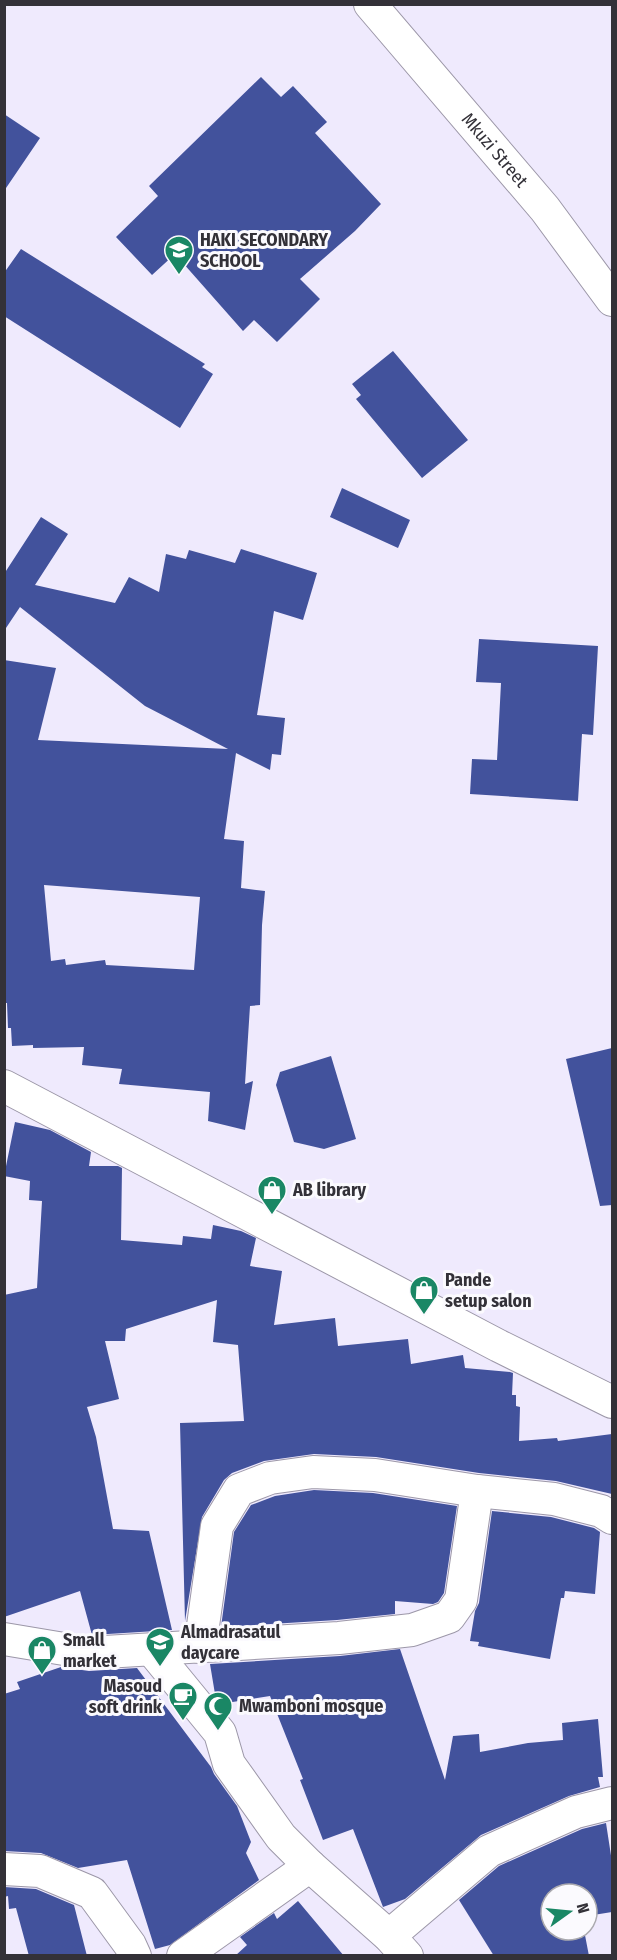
<svg xmlns="http://www.w3.org/2000/svg" width="617" height="1960" viewBox="0 0 617 1960" font-family="'Fira Sans Condensed',sans-serif">
	<style>
		.building { fill: #42529c; fill-rule: evenodd }
		.lines { fill: none; stroke-linecap: round; stroke-linejoin: round }
		.minor-casing { stroke: #9c97a8; stroke-width: 34 }
		.minor { stroke: #fff; stroke-width: 32 }
		.labels { text-anchor: middle; stroke-width: 6; stroke-linejoin: round; paint-order: stroke }
		.street-label { font-size: 18px; fill: #333138; stroke: #fbfafe }
		.poi-label { font-size: 18px; font-weight: bold; fill: #333138; stroke: #fbfafe; text-anchor: start }
	</style>
	<rect width="100%" height="100%" fill="#efeafd"/>
	<path class="building" d="M 261,77 L 281,97 L 293,86 L 327,122 L 315,133 L 381,204 L 355,231 L 300,279 L 320,299 L 277,342 L 254,320 L 243,331 L 175,254 L 152,275 L 116,237 L 158,196 L 149,186 Z
		M 4,114 L 40,138 L 4,191 Z
		M 21,249 L 205,364 L 202,367 L 213,374 L 180,428 L 4,316 L 4,273 Z
		M 393,351 L 468,440 L 422,478 L 356,399 L 361,395 L 352,384 Z
		M 342,488 L 410,520 L 398,548 L 330,517 Z
		M 41,517 L 68,534 L 35,585 L 115,603 L 129,577 L 159,592 L 166,554 L 186,559 L 189,550 L 235,563 L 241,549 L 317,573 L 303,620 L 274,611 L 257,715 L 285,718 L 281,755 L 272,754 L 270,770 L 236,753 L 224,839 L 244,841 L 241,888 L 265,891 L 262,925 L 260,1005 L 250,1006 L 245,1084 L 253,1081 L 245,1130 L 208,1121 L 210,1092 L 119,1084 L 122,1069 L 82,1065 L 84,1047 L 33,1048 L 33,1045 L 12,1046 L 11,1028 L 8,1028 L 7,1003 L 4,1003 L 4,660 L 56,668 L 38,740 L 228,749 L 145,706 L 20,607 L 4,631 L 4,574 ZM 44,885 L 200,897 L 194,970 L 106,965 L 105,960 L 66,965 L 65,959 L 51,961 Z
		M 479,639 L 598,646 L 593,735 L 582,734 L 578,801 L 470,794 L 472,759 L 497,760 L 501,683 L 476,682 Z
		M 612,1048 L 612,1205 L 600,1206 L 566,1059 Z
		M 331,1056 L 356,1139 L 324,1149 L 294,1142 L 276,1085 L 280,1072 Z
		M 15,1122 L 50,1130 L 91,1152 L 89,1166 L 118,1166 L 122,1168 L 121,1240 L 182,1245 L 183,1236 L 211,1239 L 213,1225 L 241,1231 L 256,1238 L 250,1266 L 282,1271 L 274,1325 L 335,1318 L 338,1346 L 408,1339 L 411,1364 L 463,1355 L 465,1368 L 510,1372 L 513,1373 L 512,1395 L 516,1395 L 516,1406 L 520,1407 L 519,1441 L 557,1438 L 558,1441 L 612,1434 L 612,1494 L 556,1481 L 479,1473 L 376,1457 L 314,1454 L 264,1461 L 232,1473 L 224,1480 L 202,1517 L 185,1621 L 180,1423 L 244,1421 L 238,1345 L 213,1342 L 217,1300 L 126,1329 L 125,1341 L 105,1341 L 119,1399 L 87,1407 L 96,1437 L 113,1529 L 149,1531 L 172,1630 L 92,1635 L 80,1591 L 4,1617 L 4,1295 L 37,1288 L 42,1201 L 29,1200 L 30,1181 L 4,1176 Z
		M 314,1490 L 373,1493 L 457,1506 L 444,1593 L 438,1602 L 433,1604 L 395,1601 L 395,1614 L 337,1620 L 221,1627 L 234,1532 L 251,1505 L 275,1496 Z
		M 492,1511 L 551,1517 L 594,1528 L 600,1532 L 595,1594 L 565,1591 L 564,1598 L 561,1598 L 550,1659 L 478,1646 L 479,1642 L 470,1641 L 475,1611 L 479,1603 Z
		M 400,1649 L 445,1780 L 453,1736 L 479,1734 L 480,1752 L 528,1743 L 563,1740 L 562,1723 L 598,1719 L 603,1777 L 598,1777 L 600,1787 L 569,1796 L 481,1835 L 405,1899 L 383,1907 L 353,1829 L 323,1840 L 300,1780 L 303,1779 L 270,1696 L 220,1704 L 216,1700 L 210,1664 L 340,1656 Z
		M 61,1667 L 89,1671 L 137,1668 L 211,1767 L 214,1774 L 237,1806 L 251,1842 L 246,1853 L 259,1880 L 170,1945 L 155,1949 L 127,1860 L 78,1868 L 41,1853 L 4,1851 L 4,1694 L 20,1689 L 17,1682 Z
		M 606,1823 L 612,1862 L 612,1912 L 587,1916 L 587,1894 L 551,1894 L 551,1930 L 584,1930 L 589,1956 L 494,1956 L 459,1900 L 499,1866 L 582,1829 Z
		M 4,1887 L 36,1889 L 74,1905 L 87,1956 L 29,1956 L 16,1908 L 9,1909 L 8,1896 L 4,1897 Z
		M 298,1901 L 344,1956 L 235,1956 L 247,1945 L 240,1937 L 274,1913 L 277,1919 Z"/>
	<g class="lines">
		<g class="minor-casing">
			<g id="minor">
				<path id="s1" d="M 370,4 L 545,209 L 612,300"/>
				<path d="M 4,1086 L 499,1346 L 612,1402"/>
				<path d="M 4,1639 L 88,1653 L 339,1638 L 412,1630 L 449,1617 L 461,1600 L 477,1491"/>
				<path d="M 200,1647 L 217,1526 L 239,1490 L 270,1478 L 313,1472 L 375,1475 L 477,1491 L 554,1499 L 601,1511 L 612,1518"/>
				<path d="M 152,1650 L 220,1733 L 229,1764 L 281,1837 L 310,1866 L 389,1936 L 407,1956"/>
				<path d="M 4,1869 L 40,1871 L 92,1893 L 130,1945 L 135,1956"/>
				<path d="M 389,1936 L 489,1851 L 576,1812 L 612,1803"/>
				<path d="M 183,1956 L 310,1866"/>
			</g>
		</g>
		<use href="#minor" class="minor"/>
	</g>
	<defs>
		<g id="school-pin" transform="scale(1.5)"><path d="M0 17L-7.5 6A9.5 9.5 0 1 1 7.5 6Z" fill="#1a8765" stroke="#fbfafe"/><path d="M0-5L7-2L0 1L-7-2ZM-4 1L0 2.5L4 1V4Q0 6-4 4Z" fill="#fff"/></g>
		<g id="shop-pin" transform="scale(1.5)"><path d="M0 17L-7.5 6A9.5 9.5 0 1 1 7.5 6Z" fill="#1a8765" stroke="#fbfafe"/><path d="M-5-2.5h2.3a2.7 3.5 0 0 1 5.4 0H5L5.5 6h-11ZM-1.5-2.5h3a1.5 2.3 0 0 0-3 0Z" fill="#fff"/></g>
		<g id="cafe-pin" transform="scale(1.5)"><path d="M0 17L-7.5 6A9.5 9.5 0 1 1 7.5 6Z" fill="#1a8765" stroke="#fbfafe"/><path d="M-5.5-4.5H6V0H3Q3 3.5 0 3.5H-2.5Q-5.5 3.5-5.5 0ZM3-3.2v2h1.7v-2ZM-6 4.5H4V6H-6Z" fill="#fff"/></g>
		<g id="mosque-pin" transform="scale(1.5)"><path d="M0 17L-7.5 6A9.5 9.5 0 1 1 7.5 6Z" fill="#1a8765" stroke="#fbfafe"/><path d="M3.5-4.9A6 6 0 1 0 3.5 4.9A5 5 0 1 1 3.5-4.9Z" fill="#fff"/></g>
	</defs>
	<g fill-rule="evenodd">
		<use href="#school-pin" x="179" y="250"/>
		<use href="#shop-pin" x="272" y="1190"/>
		<use href="#shop-pin" x="424" y="1290"/>
		<use href="#school-pin" x="160" y="1642"/>
		<use href="#shop-pin" x="42" y="1650"/>
		<use href="#cafe-pin" x="183" y="1696"/>
		<use href="#mosque-pin" x="218" y="1706"/>
	</g>
	<g class="labels">
		<g class="street-label">
			<text dy="6" stroke="none"><textPath href="#s1" startOffset="192">Mkuzi Street</textPath></text>
		</g>
		<g class="poi-label">
			<text x="200" y="246">HAKI SECONDARY<tspan x="200" dy="21">SCHOOL</tspan></text>
			<text x="293" y="1196">AB library</text>
			<text x="445" y="1286">Pande<tspan x="445" dy="21">setup salon</tspan></text>
			<text x="181" y="1638">Almadrasatul<tspan x="181" dy="21">daycare</tspan></text>
			<text x="63" y="1646">Small<tspan x="63" dy="21">market</tspan></text>
			<text x="162" y="1692" text-anchor="end">Masoud<tspan x="162" dy="21">soft drink</tspan></text>
			<text x="239" y="1712">Mwamboni mosque</text>
		</g>
	</g>
	<rect width="617" height="1960" fill="none" stroke="#333138" stroke-width="12"/>
	<g transform="translate(569 1912) rotate(75)"><circle r="28" fill="#fbfafe" stroke="#abaaaf" stroke-width="1.5"/>
	<path d="M0-4.5L10 22L0 15L-10 22Z" fill="#1a8765"/>
	<text y="-9" font-size="16" font-weight="bold" text-anchor="middle" fill="#333138">N</text>
	</g>
</svg>
